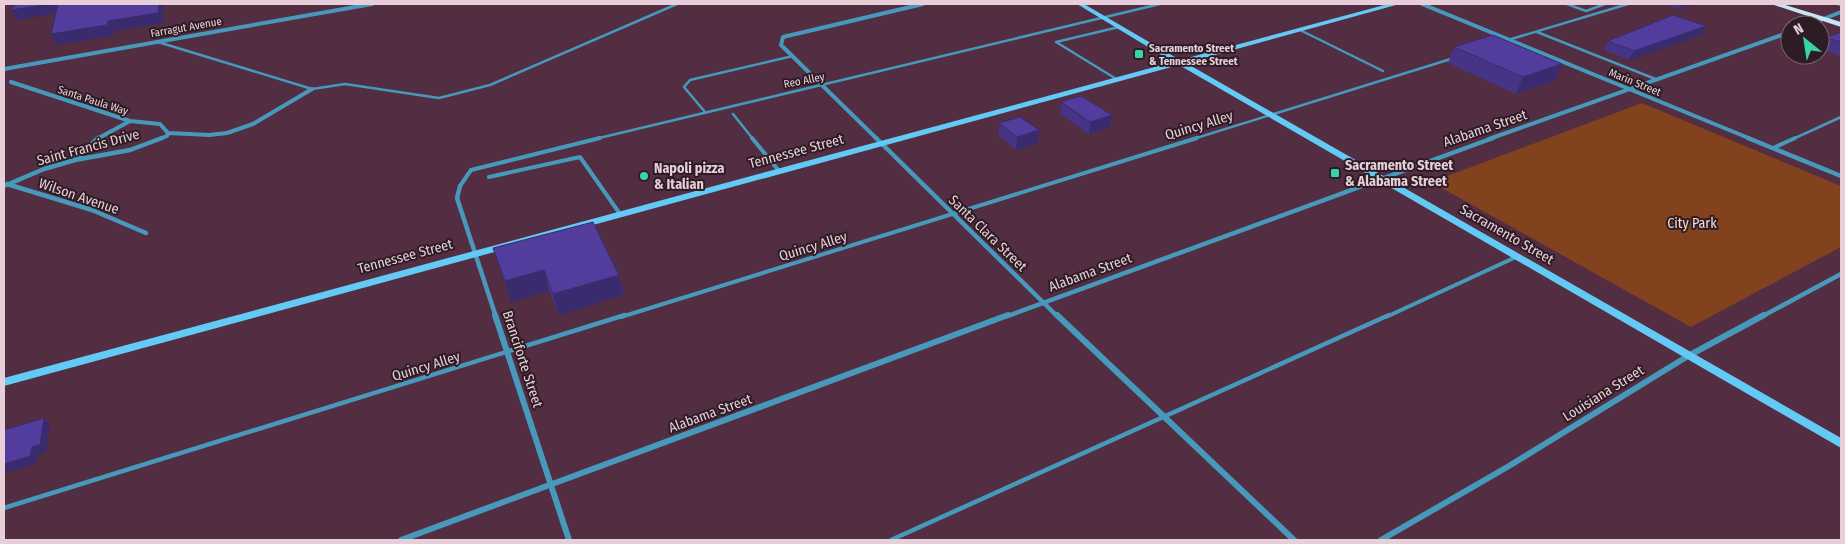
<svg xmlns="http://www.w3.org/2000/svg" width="1845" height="544" viewBox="0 0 1845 544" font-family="'Fira Sans Condensed',sans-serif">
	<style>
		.green { fill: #81421d }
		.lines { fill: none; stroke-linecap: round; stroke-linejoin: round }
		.lane-far2 { stroke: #4799bb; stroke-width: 2.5 }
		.lane-far1 { stroke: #4799bb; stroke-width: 4 }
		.lane { stroke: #4799bb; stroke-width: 4.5 }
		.street-far2 { stroke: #4799bb; stroke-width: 4 }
		.street-far1 { stroke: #4799bb; stroke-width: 4.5 }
		.street { stroke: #4799bb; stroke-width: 6 }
		.secondary { fill: #63caf6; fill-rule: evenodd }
		.primary { fill: #c8e5f3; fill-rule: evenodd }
		.wall { fill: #473487 }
		.shaded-wall { fill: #392b6e }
		.building { fill: #523d9d; stroke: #392b6e }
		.poi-dot { fill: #37d4a6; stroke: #2e1c25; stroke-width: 2 }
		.labels { text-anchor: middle; stroke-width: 4; stroke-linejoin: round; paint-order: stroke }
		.far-street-label { font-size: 11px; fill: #e7cfda; stroke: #2e1c25 }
		.far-poi-label { font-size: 11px; font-weight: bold; fill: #e7cfda; stroke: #2e1c25; text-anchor: start }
		.street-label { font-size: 14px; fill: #e7cfda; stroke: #2e1c25 }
		.poi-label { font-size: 14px; font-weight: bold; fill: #e7cfda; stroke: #2e1c25; text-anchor: start }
		.park-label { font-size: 14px; fill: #f8dccf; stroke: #2e1c25 }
	</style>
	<rect width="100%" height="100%" fill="#532d41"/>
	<path class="green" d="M 1642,103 L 1841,186 L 1841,247 L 1691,327 L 1431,182 Z"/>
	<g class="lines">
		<path class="lane-far2" d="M 1567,4 L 1586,11 L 1605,4
			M 1838,4 L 1841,5
			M 1300,30 L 1383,71
			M 1537,32 L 1658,80
			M 1508,40 L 1628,4
			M 158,42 L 312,89 L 345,84 L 439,98 L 490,85 L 677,4
			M 1118,80 L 1056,42 L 1119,27
			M 705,112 L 684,87 L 690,80 L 793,56
			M 733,114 L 753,139
			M 595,139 L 1160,4
			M 1193,139 L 1454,58
			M 1793,139 L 1841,117"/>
		<path class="lane-far1" d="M 752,138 L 779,171
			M 1773,148 L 1795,138
			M 489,177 L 580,157 L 620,214
			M 460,186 L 471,170 L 600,138
			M 621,317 L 1197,138
			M 1386,317 L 1516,257"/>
		<path class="lane" d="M 4,508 L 625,315
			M 891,540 L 1389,315"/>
		<path class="street-far2" d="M 1422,4 L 1751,139
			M 1808,25 L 1841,12
			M 4,69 L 372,4
			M 11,82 L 130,121 L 160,124 L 168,133
			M 97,139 L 130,121
			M 159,139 L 167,136 L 168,133 L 209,135 L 227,133 L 253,124 L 312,89
			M 877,139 L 781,45 L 783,37 L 923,4
			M 1489,139 L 1790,32"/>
		<path class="street-far1" d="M 876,138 L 1058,317
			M 1748,138 L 1841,176
			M 75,160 L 98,138
			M 7,184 L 92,210 L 146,233
			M 4,186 L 44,169 L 75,160 L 130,150 L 162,138
			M 460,186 L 457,198 L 496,317
			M 1005,317 L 1493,138
			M 1761,317 L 1841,274"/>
		<path class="street" d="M 495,315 L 569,540
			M 1057,315 L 1294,540
			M 401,540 L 1008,315
			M 1381,540 L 1509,466 L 1688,356 L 1764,315"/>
		<path class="secondary" d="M 1077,4 L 1084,4 L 1180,60 L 1388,4 L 1397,4 L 1396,5 L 1186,63 L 1841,438 L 1841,448 L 1179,65 L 4,386 L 4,378 L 1173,62 Z"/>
		<path class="primary" d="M 1771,4 L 1782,4 L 1841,22 L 1841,27 Z"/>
	</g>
	<path class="wall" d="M 1665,4 L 1694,4 L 1679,9 Z
		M 1841,32 L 1841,56 L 1820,49 L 1826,38 Z
		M 1702,35 L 1629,60 L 1604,50 L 1608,41 Z
		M 1454,47 L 1555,81 L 1516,94 L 1448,63 Z
		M 1061,102 L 1112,115 L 1110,127 L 1089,134 L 1060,114 Z
		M 999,123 L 1039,130 L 1038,143 L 1016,150 L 999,136 Z
		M 493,248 L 619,275 L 624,295 L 559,315 L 549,291 L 511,302 Z"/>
	<path class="shaded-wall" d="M 49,4 L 59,4 L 64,12 L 17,20 L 11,10 Z
		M 159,4 L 164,4 L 163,23 L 114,31 L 112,36 L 57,45 L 51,34 L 108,21 Z
		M 1681,4 L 1694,4 L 1679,9 Z
		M 1706,26 L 1702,35 L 1629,60 L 1634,51 Z
		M 1562,64 L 1555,81 L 1516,94 L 1523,77 Z
		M 1112,115 L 1110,127 L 1089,134 L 1090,122 Z
		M 1039,130 L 1038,143 L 1016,150 L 1017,137 Z
		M 544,270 L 549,291 L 511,302 L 505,281 Z
		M 619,275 L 624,295 L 559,315 L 553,294 Z
		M 44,418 L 50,426 L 46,453 L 38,454 L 36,464 L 4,473 L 4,464 L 32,447 Z"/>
	<path class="building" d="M 16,4 L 49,4 L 11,10 Z
		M 58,4 L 159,4 L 158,13 L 108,21 L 107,25 L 51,34 Z
		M 1673,15 L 1706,26 L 1634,51 L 1608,41 Z
		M 1841,32 L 1841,42 L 1826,38 Z
		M 1493,35 L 1562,64 L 1523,77 L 1454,47 Z
		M 1081,96 L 1112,115 L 1090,122 L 1061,102 Z
		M 1020,117 L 1039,130 L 1017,137 L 999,123 Z
		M 593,222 L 619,275 L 553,294 L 544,270 L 505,281 L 493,248 Z
		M 44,418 L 40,445 L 32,447 L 30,456 L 4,464 L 4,430 Z"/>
	<g class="poi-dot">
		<rect x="1134" y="49" width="10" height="10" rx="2.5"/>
		<rect x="1330" y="168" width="10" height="10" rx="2.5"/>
		<circle cx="644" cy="176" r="5"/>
	</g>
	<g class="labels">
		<g class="far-street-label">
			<text transform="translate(186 27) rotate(-10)" y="4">Farragut Avenue</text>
			<text transform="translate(804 80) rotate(-11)" y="4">Reo Alley</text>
			<text transform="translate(1635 82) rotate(22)" y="4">Marin Street</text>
			<text transform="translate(93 100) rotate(18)" y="4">Santa Paula Way</text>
		</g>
		<g class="far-poi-label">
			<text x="1149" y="52">Sacramento Street<tspan x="1149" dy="13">&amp; Tennessee Street</tspan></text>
		</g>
		<g class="street-label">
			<text transform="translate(1199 125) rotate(-17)" y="5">Quincy Alley</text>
			<text transform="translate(1485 128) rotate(-19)" y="5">Alabama Street</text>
			<text transform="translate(88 147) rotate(-15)" y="5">Saint Francis Drive</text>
			<text transform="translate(796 151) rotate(-15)" y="5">Tennessee Street</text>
			<text transform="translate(79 196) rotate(19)" y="5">Wilson Avenue</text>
			<text transform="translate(988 233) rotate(44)" y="5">Santa Clara Street</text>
			<text transform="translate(1507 234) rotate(30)" y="5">Sacramento Street</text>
			<text transform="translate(813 246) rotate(-17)" y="5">Quincy Alley</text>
			<text transform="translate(405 256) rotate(-15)" y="5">Tennessee Street</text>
			<text transform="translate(1090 272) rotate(-20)" y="5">Alabama Street</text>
			<text transform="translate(523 359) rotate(72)" y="5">Branciforte Street</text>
			<text transform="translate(426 366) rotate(-17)" y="5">Quincy Alley</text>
			<text transform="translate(1603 393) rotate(-32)" y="5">Louisiana Street</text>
			<text transform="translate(710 413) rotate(-20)" y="5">Alabama Street</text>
		</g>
		<g class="poi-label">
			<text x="1345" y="170">Sacramento Street<tspan x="1345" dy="16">&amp; Alabama Street</tspan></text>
			<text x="654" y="173">Napoli pizza<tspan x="654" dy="16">&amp; Italian</tspan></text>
		</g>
		<g class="park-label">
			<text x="1692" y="228">City Park</text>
		</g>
	</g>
	<rect width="1845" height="544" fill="none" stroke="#e7cfda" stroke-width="10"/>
	<g transform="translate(1805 40) rotate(330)"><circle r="24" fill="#2e1c25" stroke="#78646d"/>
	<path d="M0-4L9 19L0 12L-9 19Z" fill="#37d4a6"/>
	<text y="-8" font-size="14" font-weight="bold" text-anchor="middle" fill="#e7cfda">N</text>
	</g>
</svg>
